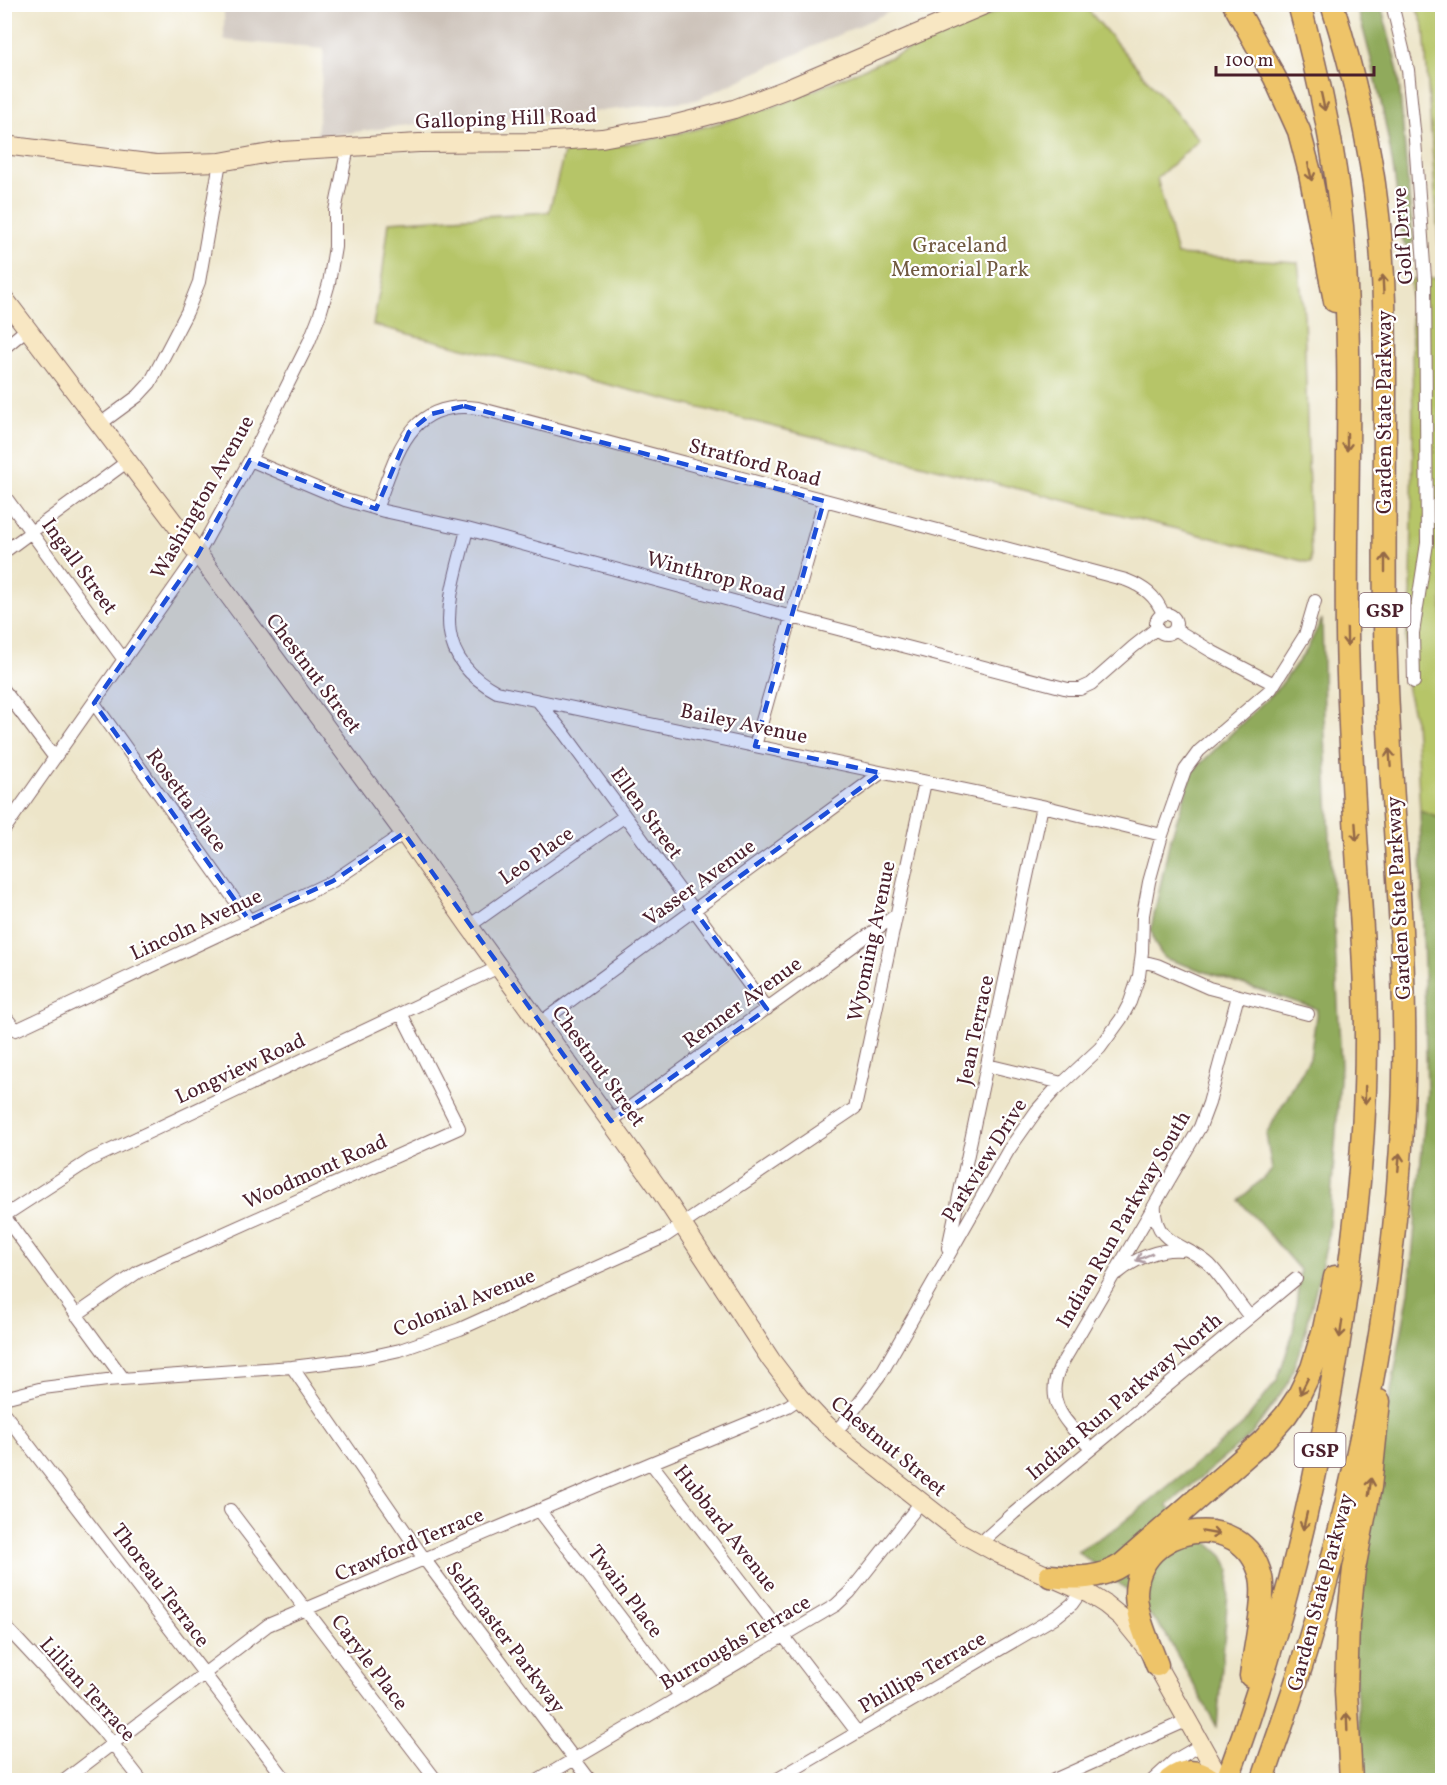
<svg xmlns="http://www.w3.org/2000/svg" width="1447" height="1785" viewBox="0 0 1447 1785" font-family="Vollkorn,serif">
	<style>
		.industrial { fill: #ccc2b9 }
		.green { fill: #b6c568; stroke: #80724a; stroke-width: 1.5 }
		.forest { fill: #90aa5c; stroke: #6d6444; stroke-width: 1.5 }
		.lines { fill: none; stroke-linecap: round; stroke-linejoin: round }
		.minor-casing { stroke: #836462; stroke-width: 14 }
		.secondary-casing { stroke: #836462; stroke-width: 20 }
		.motorway-casing { stroke: #836462; stroke-width: 25 }
		.minor { stroke: #fff; stroke-width: 12 }
		.secondary { stroke: #f8e7c3; stroke-width: 18 }
		.motorway { stroke: #eec469; stroke-width: 22 }
		.oneway { stroke: #946947 }
		.oneway2 { stroke: #ae9aa0 }
		.marked { fill: #1d4ed8; fill-opacity: 0.2; stroke: #1d4ed8; stroke-width: 4.5; stroke-dasharray: 12 8; stroke-linejoin: round }
		.labels { text-anchor: middle; stroke-width: 4.5; stroke-linejoin: round; paint-order: stroke }
		.shield { fill: #fff; stroke: #80626b; stroke-width: 1.5 }
		.shield-label { font-size: 20px; font-weight: bold; fill: #4a1f2b }
		.street-label { font-size: 21px; fill: #4a1f2b; stroke: #fff }
		.park-label { font-size: 21px; fill: #705940; stroke: #fff }
	</style>
	<rect width="100%" height="100%" fill="#fff"/>
	<filter id="ink" filterUnits="userSpaceOnUse"><feTurbulence type="fractalNoise" baseFrequency=".0167" numOctaves="2"/><feDisplacementMap in="SourceGraphic" scale="12" xChannelSelector="R" yChannelSelector="G"/><feConvolveMatrix kernelMatrix="1 2 1 2 8 2 1 2 1" color-interpolation-filters="sRGB"/></filter>
	<filter id="wash" filterUnits="userSpaceOnUse"><feTurbulence type="fractalNoise" baseFrequency=".008" numOctaves="4" result="noise"/><feDisplacementMap in="SourceGraphic" scale="24" xChannelSelector="R" yChannelSelector="G"/><feGaussianBlur stdDeviation="1.35" result="paint"/><feColorMatrix in="noise" values="0 0 0 0 0 0 0 0 0 0 0 0 0 0 0 0 0 1.4 0 .05"/><feComposite in="paint" operator="in"/></filter>
	<g filter="url(#wash)">
		<rect width="100%" height="100%" fill="#ede5c9"/>
		<path class="industrial" d="M 224,5 L 224,4 L 904,5 L 696,100 L 574,114 L 521,116 L 496,119 L 476,116 L 317,137 L 324,49 L 224,40 Z"/>
		<path class="green" d="M 1014,4 L 1084,5 L 1199,140 L 1157,178 L 1177,255 L 1298,262 L 1304,315 L 1311,563 L 373,325 L 382,277 L 389,222 L 549,212 L 564,153 C 642,144 717,127 791,100 Z
			M 1415,5 L 1442,5 L 1442,819 L 1420,811 L 1415,721 L 1409,698 L 1405,663 L 1406,626 L 1411,595 L 1413,431 L 1411,279 L 1441,278 L 1424,27 Z"/>
		<path class="forest" d="M 1356,5 L 1381,5 L 1398,71 L 1413,242 L 1408,246 L 1405,245 L 1403,242 C 1394,160 1380,83 1356,5 Z
			M 1322,619 L 1324,715 L 1341,1066 L 1328,1239 L 1304,1338 L 1287,1386 L 1251,1435 L 1167,1506 L 1223,1556 L 1230,1569 L 1217,1727 L 1165,1633 L 1130,1592 L 1077,1551 L 1116,1528 L 1240,1428 L 1277,1381 L 1293,1333 L 1300,1270 L 1239,1200 L 1272,1170 L 1266,1134 L 1310,1058 L 1317,1009 L 1164,958 L 1155,944 L 1151,929 L 1169,844 L 1193,771 L 1280,686 L 1306,651 Z
			M 1420,811 L 1442,819 L 1442,1780 L 1364,1780 L 1353,1652 L 1383,1435 L 1409,1292 L 1427,1092 Z"/>
	</g>
	<g filter="url(#ink)">
		<g class="lines">
			<g class="minor-casing">
				<path id="minor" d="M 1392,4 L 1408,70 L 1415,140 L 1425,279 L 1427,543 L 1413,633 L 1414,682
					M 4,348 L 28,328
					M 100,424 L 138,396 L 150,383 L 187,312 L 199,282 L 220,162
					M 250,460 L 345,500 L 384,511 L 467,529 L 792,617 L 1068,689 L 1080,689 L 1091,684 L 1133,647 L 1157,628
					M 4,495 L 124,660
					M 376,509 C 397,456 407,399 478,408 L 1126,580 C 1144,587 1156,596 1163,614
					M 467,529 C 452,594 424,653 497,692 L 1042,806 L 1162,835
					M 4,552 L 128,461
					M1156 624a10 10 0 1 1 20 0a10 10 0 1 1-20 0Z
					M 1175,629 L 1213,652 L 1274,684
					M 4,690 L 55,758
					M 538,701 L 564,733 L 767,1009
					M 94,703 L 249,920
					M 755,746 L 824,501
					M 4,830 L 198,554 L 250,460 L 309,342 L 320,314 L 329,283 L 335,247 L 335,211 L 348,147
					M 469,926 L 625,816
					M 1141,961 L 1157,965 L 1209,988 L 1308,1014
					M 4,1015 L 16,1030 L 333,881 L 404,833
					M 540,1023 L 881,773
					M 987,1065 L 1062,1083
					M 611,1121 L 896,915
					M 1155,1204 C 1152,1246 1189,1244 1210,1265 C 1225,1281 1236,1300 1250,1317
					M 4,1216 L 90,1160 L 499,967
					M 4,1216 L 123,1378
					M 948,1248 L 1042,806
					M 1118,1273 C 1136,1258 1159,1248 1182,1250
					M 76,1315 L 138,1272 L 459,1128 L 401,1013
					M 292,1367 L 425,1560 L 590,1780
					M 4,1398 L 43,1388 L 107,1380 L 292,1367 L 359,1359 L 400,1350 L 460,1329 L 664,1237 L 855,1108 L 925,782
					M 4,1413 L 286,1780
					M 834,1433 L 848,1418 L 882,1372 L 1008,1151 L 1037,1110 L 1053,1092 L 1100,1048 L 1121,1019 L 1130,1002 L 1139,976 L 1142,952 L 1143,915 L 1149,882 L 1162,835 L 1185,770 L 1199,751 L 1271,689 L 1305,635 L 1315,601
					M 1091,1449 C 1068,1423 1043,1404 1060,1367 L 1200,1127 L 1209,1103 L 1238,996
					M 651,1463 L 857,1732
					M 230,1510 L 436,1780
					M 539,1510 L 681,1697
					M 981,1545 L 987,1537 L 1014,1513 L 1296,1279
					M 4,1625 L 102,1730 L 141,1780
					M 65,1780 L 268,1625 L 651,1463 L 758,1419 L 788,1406 L 800,1398
					M 539,1780 L 836,1605 L 850,1592 L 921,1502
					M 776,1780 L 1057,1616 L 1072,1604 L 1082,1590
					M 1054,1780 L 1188,1720
					M 1153,1780 L 1175,1760 L 1201,1745"/>
			</g>
			<g class="secondary-casing">
				<path id="secondary" d="M 4,145 L 156,164 L 220,162 L 281,151 L 419,143 L 538,142 L 602,138 L 672,125 L 734,109 L 787,89 L 987,4
					M 4,298 L 198,554 L 404,833 L 469,926 L 659,1189 L 771,1360 L 800,1398 L 818,1417 L 844,1441 L 961,1533 L 999,1554 L 1089,1594 L 1105,1604 L 1121,1617 L 1148,1650 L 1221,1780"/>
			</g>
			<g class="motorway-casing">
				<path id="motorway" d="M 1234,4 L 1275,78 L 1299,131 L 1310,173 L 1335,301
					M 1050,1576 C 1076,1579 1101,1579 1123,1564 L 1263,1441 L 1286,1415 L 1298,1397 L 1312,1368 L 1324,1329 L 1335,1277
					M 1157,1665 C 1149,1643 1137,1619 1136,1595 C 1136,1524 1244,1505 1261,1577 C 1266,1599 1254,1651 1251,1676
					M 1170,1780 C 1184,1769 1197,1770 1211,1780
					M 1227,1780 C 1284,1628 1321,1469 1344,1308 C 1357,1218 1366,1129 1366,1038 C 1366,981 1362,924 1358,867 C 1353,789 1348,711 1347,632 C 1345,497 1354,361 1342,226 C 1335,151 1319,77 1299,4
					M 1263,1780 C 1270,1757 1279,1735 1286,1712 C 1301,1669 1314,1626 1326,1582 C 1368,1429 1396,1269 1403,1110 C 1410,948 1387,785 1385,623 C 1384,547 1385,472 1385,397 C 1385,333 1385,270 1377,207 C 1369,138 1353,71 1332,4
					M 1351,1780 L 1346,1691 L 1348,1624 L 1354,1569 L 1370,1487 L 1379,1401"/>
			</g>
			<use href="#minor" class="minor"/>
			<use href="#secondary" class="secondary"/>
			<use href="#motorway" class="motorway"/>
		</g>
		<defs><path id="oneway-shaft" d="M-6 0H5M1.5-3L5.5 0L1.5 3" fill="none" stroke-width="1.6" stroke-linecap="round" stroke-linejoin="round" transform="scale(1.5)"/></defs>
		<g class="oneway">
			<use href="#oneway-shaft" transform="translate(1323 102) rotate(78)"/>
			<use href="#oneway-shaft" transform="translate(1310 172) rotate(78)"/>
			<use href="#oneway-shaft" transform="translate(1383 284) rotate(-93)"/>
			<use href="#oneway-shaft" transform="translate(1347 442) rotate(90)"/>
			<use href="#oneway-shaft" transform="translate(1385 563) rotate(-90)"/>
			<use href="#oneway-shaft" transform="translate(1347 637) rotate(89)"/>
			<use href="#oneway-shaft" transform="translate(1390 758) rotate(-94)"/>
			<use href="#oneway-shaft" transform="translate(1356 832) rotate(86)"/>
			<use href="#oneway-shaft" transform="translate(1365 1095) rotate(91)"/>
			<use href="#oneway-shaft" transform="translate(1399 1162) rotate(-85)"/>
			<use href="#oneway-shaft" transform="translate(1341 1329) rotate(98)"/>
			<use href="#oneway-shaft" transform="translate(1304 1386) rotate(116)"/>
			<use href="#oneway-shaft" transform="translate(1370 1487) rotate(-82)"/>
			<use href="#oneway-shaft" transform="translate(1305 1521) rotate(103)"/>
			<use href="#oneway-shaft" transform="translate(1211 1533) rotate(10)"/>
			<use href="#oneway-shaft" transform="translate(1347 1722) rotate(-92)"/>
		</g>
		<use class="oneway2" href="#oneway-shaft" transform="translate(1144 1257) rotate(157)"/>
	</g>
	<path class="marked" d="M 464,406 L 824,501 L 755,746 L 881,773 L 694,910 L 767,1009 L 611,1121 L 404,833 L 333,881 L 249,920 L 94,703 L 198,554 L 250,460 L 376,509 L 409,432 L 431,414 Z"/>
	<g class="labels">
		<g class="shield">
			<rect x="1359.5" y="593" width="51" height="34" rx="4.5"/>
			<rect x="1294.5" y="1433" width="51" height="34" rx="4.5"/>
		</g>
		<g class="shield-label">
			<text x="1385" y="617">GSP</text>
			<text x="1320" y="1457">GSP</text>
		</g>
		<g class="street-label">
			<text transform="translate(506 118) rotate(-2)" y="7">Galloping Hill Road</text>
			<text transform="translate(1402 236) rotate(-94)" y="7">Golf Drive</text>
			<text transform="translate(1384 412) rotate(-90)" y="7">Garden State Parkway</text>
			<text transform="translate(755 462) rotate(15)" y="7">Stratford Road</text>
			<text transform="translate(202 497) rotate(-60)" y="7">Washington Avenue</text>
			<text transform="translate(80 566) rotate(54)" y="7">Ingall Street</text>
			<text transform="translate(716 576) rotate(15)" y="7">Winthrop Road</text>
			<text transform="translate(314 673) rotate(53)" y="7">Chestnut Street</text>
			<text transform="translate(744 723) rotate(12)" y="7">Bailey Avenue</text>
			<text transform="translate(187 800) rotate(54)" y="7">Rosetta Place</text>
			<text transform="translate(647 813) rotate(54)" y="7">Ellen Street</text>
			<text transform="translate(536 855) rotate(-35)" y="7">Leo Place</text>
			<text transform="translate(699 882) rotate(-36)" y="7">Vasser Avenue</text>
			<text transform="translate(1398 898) rotate(-93)" y="7">Garden State Parkway</text>
			<text transform="translate(196 924) rotate(-25)" y="7">Lincoln Avenue</text>
			<text transform="translate(871 941) rotate(-78)" y="7">Wyoming Avenue</text>
			<text transform="translate(742 1002) rotate(-36)" y="7">Renner Avenue</text>
			<text transform="translate(975 1030) rotate(-78)" y="7">Jean Terrace</text>
			<text transform="translate(599 1066) rotate(54)" y="7">Chestnut Street</text>
			<text transform="translate(240 1068) rotate(-25)" y="7">Longview Road</text>
			<text transform="translate(984 1160) rotate(-58)" y="7">Parkview Drive</text>
			<text transform="translate(315 1171) rotate(-24)" y="7">Woodmont Road</text>
			<text transform="translate(1123 1219) rotate(-60)" y="7">Indian Run Parkway South</text>
			<text transform="translate(464 1302) rotate(-22)" y="7">Colonial Avenue</text>
			<text transform="translate(1124 1396) rotate(-40)" y="7">Indian Run Parkway North</text>
			<text transform="translate(889 1446) rotate(40)" y="7">Chestnut Street</text>
			<text transform="translate(726 1528) rotate(52)" y="7">Hubbard Avenue</text>
			<text transform="translate(409 1544) rotate(-23)" y="7">Crawford Terrace</text>
			<text transform="translate(161 1585) rotate(53)" y="7">Thoreau Terrace</text>
			<text transform="translate(626 1591) rotate(53)" y="7">Twain Place</text>
			<text transform="translate(1320 1592) rotate(-75)" y="7">Garden State Parkway</text>
			<text transform="translate(506 1637) rotate(53)" y="7">Selfmaster Parkway</text>
			<text transform="translate(735 1642) rotate(-30)" y="7">Burroughs Terrace</text>
			<text transform="translate(370 1662) rotate(53)" y="7">Caryle Place</text>
			<text transform="translate(922 1672) rotate(-30)" y="7">Phillips Terrace</text>
			<text transform="translate(88 1689) rotate(48)" y="7">Lillian Terrace</text>
		</g>
		<g class="park-label">
			<text x="960" y="252">Graceland<tspan x="960" dy="24">Memorial Park</tspan></text>
		</g>
	</g>
	<rect width="1447" height="1785" fill="none" stroke="#fff" stroke-width="24"/>
	<path d="M1216 66v9h158v-9" fill="none" stroke="#4a1f2b" stroke-width="3"/>
	<text x="1225" y="66" font-size="18" fill="#4a1f2b" stroke="#ffffff" stroke-width="4.5" paint-order="stroke">100 m</text>
</svg>
